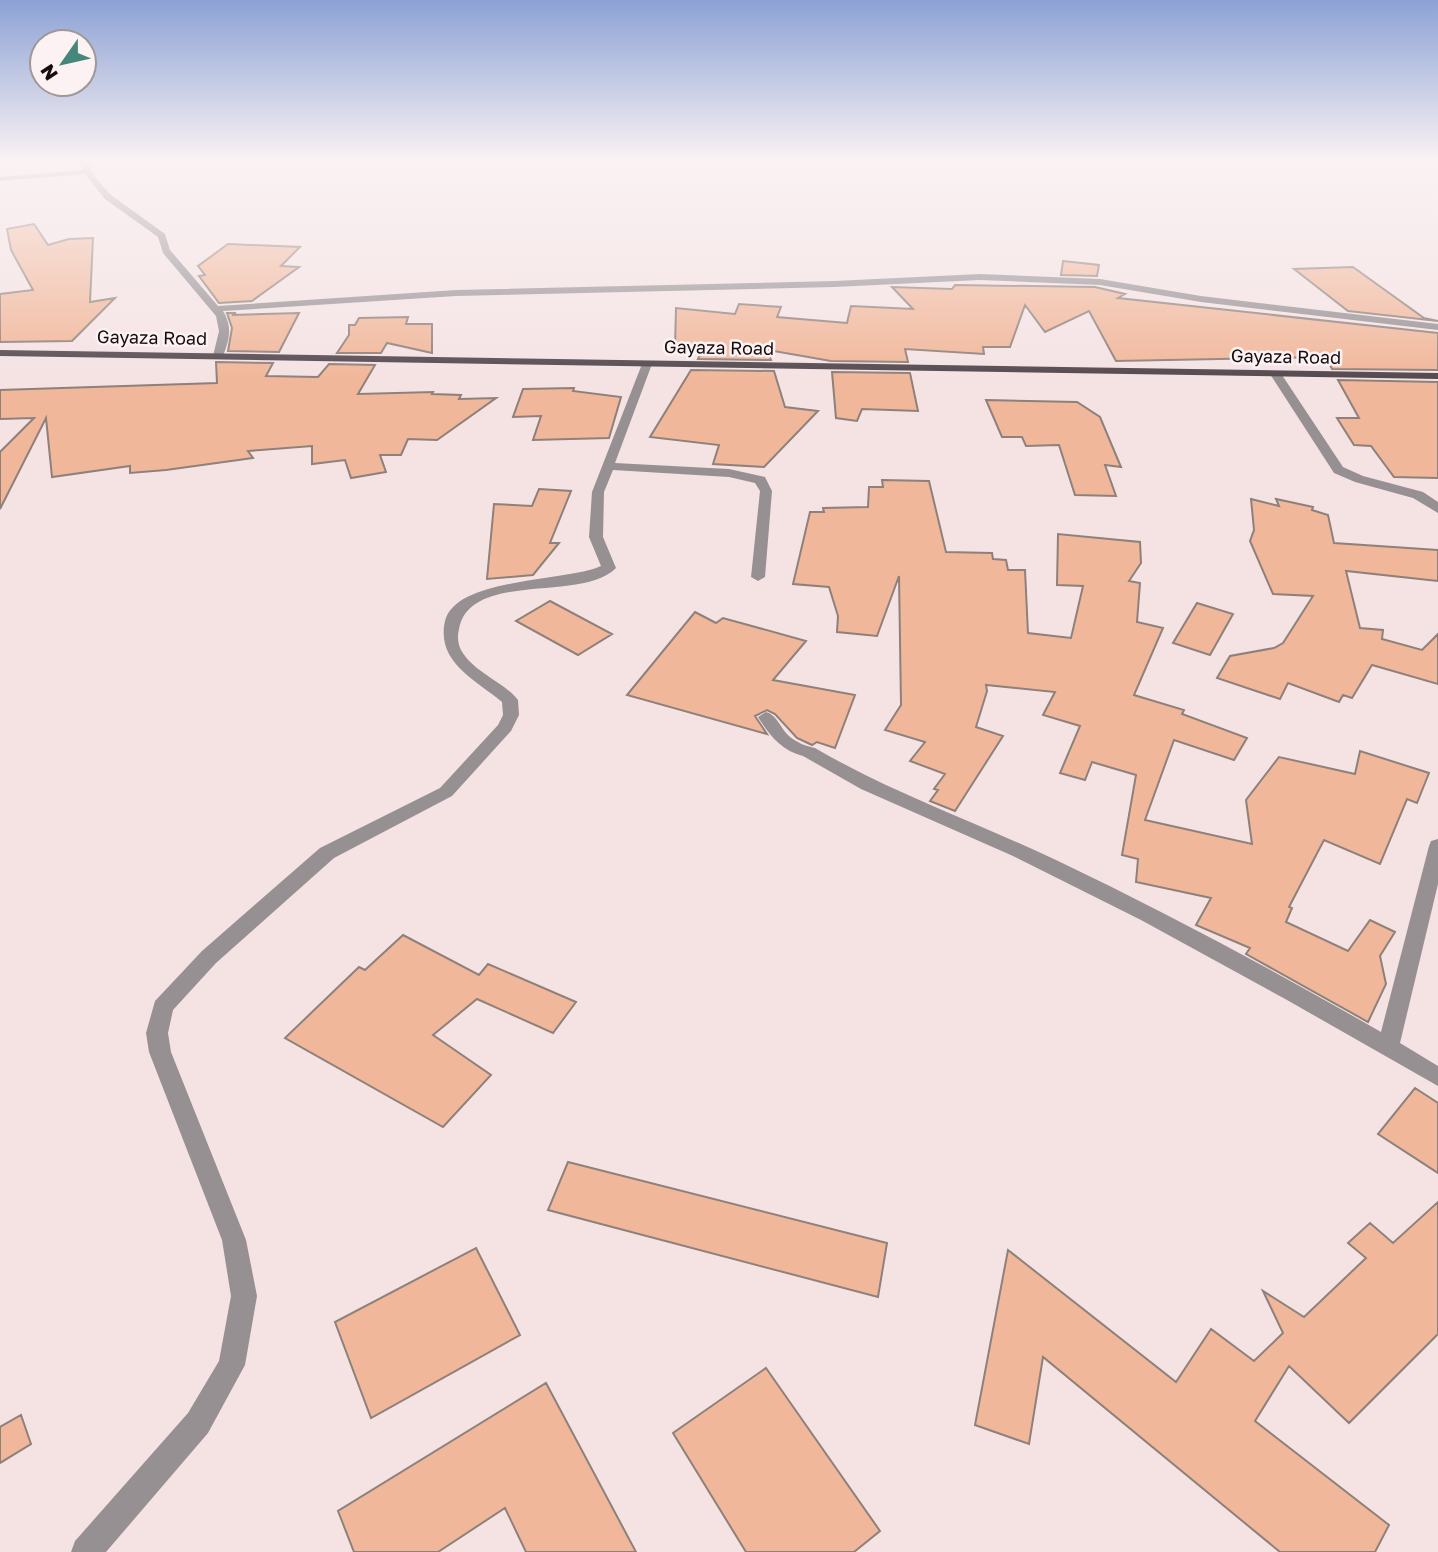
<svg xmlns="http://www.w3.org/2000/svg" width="1438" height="1552" viewBox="0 0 1438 1552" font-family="'Golos Text',sans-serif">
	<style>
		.building { fill: #f1b79a; stroke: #8e807a; stroke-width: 2 }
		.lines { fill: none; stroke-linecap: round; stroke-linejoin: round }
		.street { fill: #969093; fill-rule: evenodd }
		.primary { fill: #53494f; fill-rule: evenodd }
		.labels { text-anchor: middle; stroke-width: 5; stroke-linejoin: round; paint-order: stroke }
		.far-street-label { font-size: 18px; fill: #140e0e; stroke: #fdf2f3 }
	</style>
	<rect width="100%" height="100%" fill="#f5e3e4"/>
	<path class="building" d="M 34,224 L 48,245 L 69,239 L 93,238 L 90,302 L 115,298 L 72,341 L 0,342 L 0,294 L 33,290 L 11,250 L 7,229 Z
		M 228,244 L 300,247 L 281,266 L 299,267 L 252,301 L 219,303 L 199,276 L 205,275 L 198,266 Z
		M 1063,261 L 1099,265 L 1097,276 L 1061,275 Z
		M 1353,267 L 1424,318 L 1438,321 L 1348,311 L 1294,269 Z
		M 955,285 L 1095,287 L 1125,294 L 1118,298 L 1438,333 L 1438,370 L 1332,369 L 1326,357 L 1116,361 L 1089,311 L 1045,332 L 1025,305 L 1010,347 L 983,347 L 984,354 L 905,349 L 908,362 L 831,361 L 768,350 L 771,360 L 698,359 L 703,349 L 675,348 L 676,308 L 735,314 L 739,304 L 781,307 L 777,317 L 847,323 L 851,306 L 913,309 L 892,287 L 952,289 Z
		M 227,313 L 236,313 L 232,315 L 299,313 L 279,352 L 228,351 L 232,328 Z
		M 408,317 L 406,324 L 432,324 L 432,353 L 387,343 L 381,353 L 337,353 L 349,335 L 349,325 L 355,325 L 359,318 Z
		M 216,362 L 273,363 L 266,376 L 318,377 L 329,364 L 375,365 L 358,394 L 433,392 L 432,394 L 461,395 L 459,399 L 496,398 L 437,440 L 408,439 L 401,455 L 380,455 L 386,472 L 351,478 L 345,460 L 312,464 L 312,446 L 248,451 L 253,458 L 166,470 L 130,473 L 130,466 L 52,477 L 46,418 L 0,509 L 0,452 L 34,418 L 0,419 L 0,390 L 217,383 Z
		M 691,370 L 774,371 L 785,407 L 818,411 L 764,467 L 713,464 L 719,445 L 650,437 Z
		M 832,372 L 910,373 L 918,411 L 862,409 L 857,421 L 836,418 Z
		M 1338,380 L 1438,382 L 1438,478 L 1394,477 L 1371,446 L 1354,445 L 1337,418 L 1359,418 Z
		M 574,388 L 573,391 L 621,397 L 609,438 L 533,440 L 541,416 L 513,417 L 523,389 Z
		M 986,400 L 1077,402 L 1100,417 L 1121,467 L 1105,465 L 1116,496 L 1075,495 L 1059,445 L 1026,446 L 1022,437 L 1002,437 Z
		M 882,480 L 929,481 L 946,552 L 992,553 L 993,559 L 1006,560 L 1008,570 L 1025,570 L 1028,633 L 1071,638 L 1083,586 L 1057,585 L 1058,534 L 1140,542 L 1141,563 L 1129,581 L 1140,583 L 1137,622 L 1163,628 L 1134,695 L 1184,710 L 1182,714 L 1247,738 L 1234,760 L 1174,740 L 1145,820 L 1252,844 L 1246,800 L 1279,757 L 1355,774 L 1360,751 L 1429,773 L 1417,803 L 1407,799 L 1380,864 L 1324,840 L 1289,907 L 1292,908 L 1286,922 L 1348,951 L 1370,920 L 1395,932 L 1380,956 L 1386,984 L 1368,1022 L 1246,954 L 1250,948 L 1196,925 L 1211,898 L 1136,882 L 1138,859 L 1122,855 L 1136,775 L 1092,762 L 1085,780 L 1060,773 L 1080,726 L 1043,715 L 1055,692 L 986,685 L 987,691 L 976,727 L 1003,736 L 955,811 L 930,801 L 938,790 L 934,789 L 945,774 L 910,761 L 925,742 L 885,730 L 901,705 L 899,576 L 877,636 L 837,632 L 838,616 L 829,587 L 793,584 L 810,512 L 824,512 L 823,508 L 868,507 L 869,487 L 883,487 Z
		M 539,489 L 571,491 L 550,543 L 559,543 L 533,575 L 487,579 L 494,504 L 532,506 Z
		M 1251,499 L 1279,506 L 1276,499 L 1313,507 L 1312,510 L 1328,515 L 1334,543 L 1438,550 L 1438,581 L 1346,571 L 1360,628 L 1383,630 L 1382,639 L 1422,650 L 1438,634 L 1438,684 L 1372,665 L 1352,698 L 1343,695 L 1339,702 L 1288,683 L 1280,699 L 1217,678 L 1230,656 L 1274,648 L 1283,643 L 1313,596 L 1273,594 L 1250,541 L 1254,530 Z
		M 550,601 L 612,634 L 578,655 L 516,621 Z
		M 1197,603 L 1233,614 L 1210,655 L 1173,643 Z
		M 695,612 L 716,623 L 723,618 L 806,641 L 773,680 L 855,695 L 835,748 L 817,742 L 812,745 L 797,738 L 775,714 L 767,710 L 755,716 L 767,734 L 627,695 Z
		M 403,935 L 479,975 L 488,964 L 576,1002 L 553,1033 L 477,999 L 433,1035 L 491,1075 L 443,1127 L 285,1038 L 359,967 L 365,970 Z
		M 1415,1088 L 1438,1103 L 1438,1173 L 1378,1134 Z
		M 568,1162 L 887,1243 L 878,1297 L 548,1210 Z
		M 1438,1202 L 1438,1334 L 1349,1423 L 1289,1366 L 1255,1421 L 1389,1525 L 1375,1552 L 1280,1552 L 1043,1357 L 1029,1444 L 975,1425 L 1008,1250 L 1176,1382 L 1211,1329 L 1254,1361 L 1283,1333 L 1263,1291 L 1304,1317 L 1366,1258 L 1348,1243 L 1370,1223 L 1393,1243 Z
		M 476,1248 L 520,1335 L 371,1418 L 335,1322 Z
		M 766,1368 L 880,1531 L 854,1552 L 746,1552 L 673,1433 Z
		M 546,1383 L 636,1552 L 526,1552 L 505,1508 L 438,1552 L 354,1552 L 338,1511 Z
		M 21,1415 L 31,1444 L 0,1463 L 0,1427 Z"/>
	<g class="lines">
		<path class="street" d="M 79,161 L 87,161 L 94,176 L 111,195 L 165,234 L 170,250 L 218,306 L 456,290 L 834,281 L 980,274 L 1100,279 L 1201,296 L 1438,324 L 1438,330 L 1201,302 L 1100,285 L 980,280 L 834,287 L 456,296 L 223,311 C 233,327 229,340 223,356 L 218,359 L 213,356 L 219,331 L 216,316 L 163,253 L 158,237 L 105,199 L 85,174 L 0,181 L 0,177 L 83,170 Z
			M 647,361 L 652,364 L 615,463 L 729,469 L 765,477 L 772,491 L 765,577 L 758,581 L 751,577 L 760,491 L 755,483 L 729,477 L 613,470 L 604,492 L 603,537 L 616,568 C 582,603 470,570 459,629 C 457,636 458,644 461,650 C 474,673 503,681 518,700 L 519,715 L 511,731 L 452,796 L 334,858 L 216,963 L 173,1010 L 168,1033 L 171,1052 L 246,1240 L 257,1296 L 245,1365 L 208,1433 L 106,1552 L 71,1552 L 75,1541 L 188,1413 L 219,1361 L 231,1296 L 222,1240 L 149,1052 L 146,1033 L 155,1001 L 202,951 L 320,848 L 440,788 L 498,725 L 503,715 L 502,702 C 474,679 436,662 445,621 C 456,577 566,582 601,566 L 589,537 L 592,492 L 642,364 Z
			M 1272,372 L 1280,372 L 1343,467 L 1363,476 L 1423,492 L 1438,502 L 1438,513 L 1413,498 L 1355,482 L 1334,473 L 1270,374 Z
			M 766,712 C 777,715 781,729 789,736 C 797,743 806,746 815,748 C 892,793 976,822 1056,860 C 1167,913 1275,971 1381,1032 L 1429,846 L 1431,841 L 1438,839 L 1438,884 L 1400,1043 L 1438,1066 L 1438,1086 L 1287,1000 L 1141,920 L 1013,856 L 861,789 L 803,756 C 781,750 770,736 758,717 Z"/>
		<path class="primary" d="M 0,350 L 1438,373 L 1438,379 L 0,356 Z"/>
	</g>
	<linearGradient id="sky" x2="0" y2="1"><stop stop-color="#8ca2d5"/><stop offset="0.42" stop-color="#faf2f3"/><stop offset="1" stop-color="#faf2f3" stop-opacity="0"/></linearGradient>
	<rect width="1438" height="379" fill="url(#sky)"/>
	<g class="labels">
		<g class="far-street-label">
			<text transform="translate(152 338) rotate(1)" y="6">Gayaza Road</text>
			<text transform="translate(719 348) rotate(1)" y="6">Gayaza Road</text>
			<text transform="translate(1286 357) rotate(1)" y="6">Gayaza Road</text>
		</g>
	</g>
	<g transform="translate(63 63) rotate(236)"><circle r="33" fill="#fdf2f3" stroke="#a09797" stroke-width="2"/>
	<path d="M0-5L12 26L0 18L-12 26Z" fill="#45887b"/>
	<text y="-10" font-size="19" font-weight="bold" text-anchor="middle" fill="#140e0e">N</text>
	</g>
</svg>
